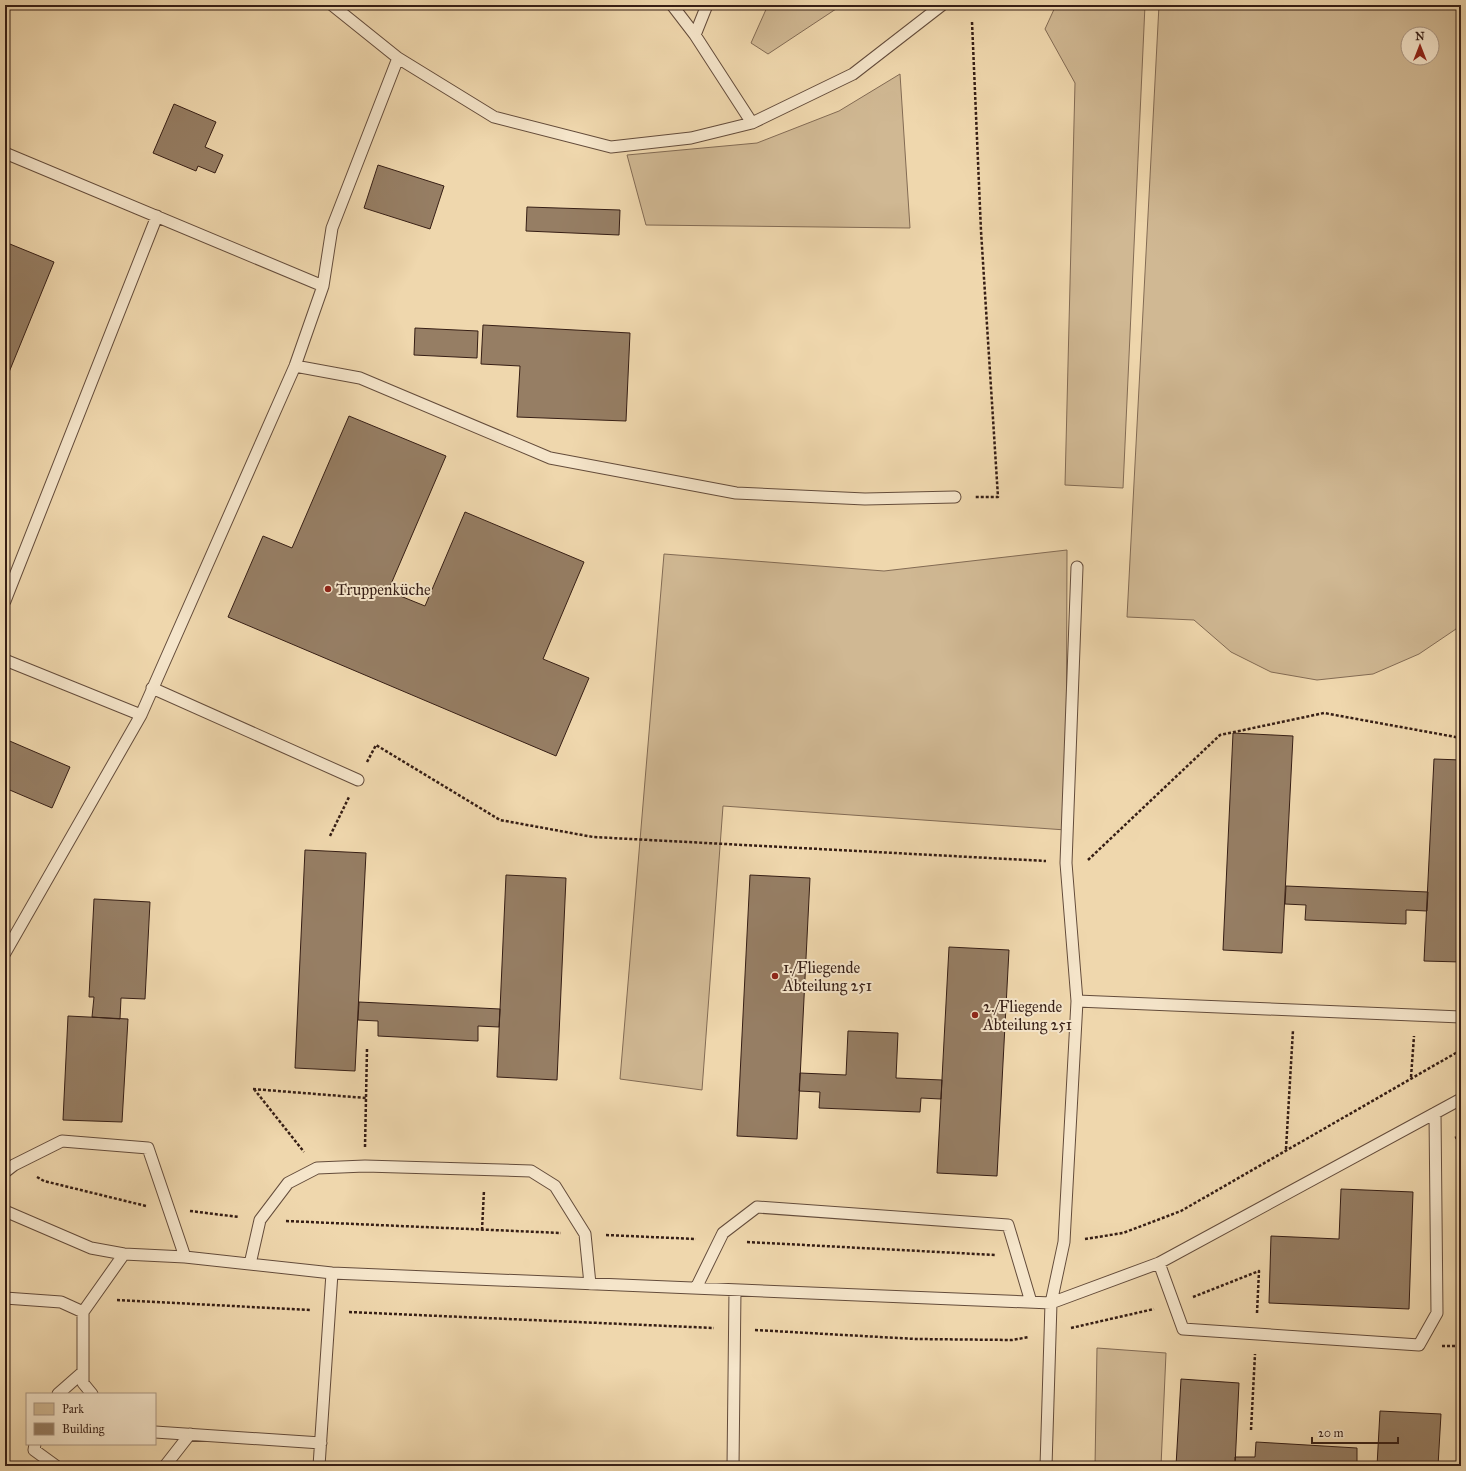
<svg xmlns="http://www.w3.org/2000/svg" width="1466" height="1471" viewBox="0 0 1466 1471" font-family="'IM FELL Great Primer',serif">
	<style>
		.green { fill: #d0b893; stroke: #836b54; fill-rule: evenodd }
		.building { fill: #967e64; stroke: #361e15 }
		.lines { fill: none; stroke-linecap: round; stroke-linejoin: round }
		.lane-casing { stroke: #644c3b; stroke-width: 13 }
		.path { stroke: #361e15; stroke-width: 2.5; stroke-dasharray: 3 2; stroke-linecap: butt }
		.lane { stroke: #f5e5ca; stroke-width: 11 }
		.poi-dot { fill: #8f2418; stroke: #f5e5ca; stroke-width: 1.5 }
		.labels { text-anchor: middle; stroke-width: 4; stroke-linejoin: round; paint-order: stroke }
		.poi-label { font-size: 16px; fill: #361e15; stroke: #f5e5ca; text-anchor: start }
	</style>
	<rect width="100%" height="100%" fill="#efd7ad"/>
	<filter id="stains"><feTurbulence type="fractalNoise" baseFrequency=".005" numOctaves="4"/><feColorMatrix values="0 0 0 0 .2 0 0 0 0 .09 0 0 0 0 .02 0 0 0 .5 -.17"/></filter>
	<radialGradient id="worn" r=".72"><stop offset=".6" stop-color="#630" stop-opacity="0"/><stop offset="1" stop-color="#630" stop-opacity=".3"/></radialGradient>
	<path class="green" d="M 768,5 L 842,5 L 768,54 L 751,43 Z
		M 1056,5 L 1145,5 L 1123,488 L 1065,485 L 1075,83 L 1045,29 Z
		M 1159,5 L 1461,5 L 1461,622 L 1456,629 L 1419,654 L 1373,674 L 1317,680 L 1271,672 L 1231,652 L 1194,620 L 1127,617 ZM 1408,34 L 1432,34 L 1432,58 L 1408,58 Z
		M 900,74 L 910,228 L 646,225 L 627,155 L 757,143 L 839,111 Z
		M 1067,550 L 1066,830 L 723,806 L 702,1090 L 620,1079 L 664,554 L 884,571 Z
		M 1097,1348 L 1166,1353 L 1161,1466 L 1095,1466 Z"/>
	<path class="building" d="M 174,104 L 216,122 L 205,147 L 223,155 L 215,173 L 198,166 L 196,171 L 153,153 Z
		M 378,165 L 444,186 L 430,229 L 364,208 Z
		M 527,207 L 620,210 L 619,235 L 526,231 Z
		M 5,242 L 54,262 L 5,382 Z
		M 483,325 L 630,333 L 626,421 L 517,417 L 520,366 L 481,364 Z
		M 415,328 L 478,331 L 477,358 L 414,355 Z
		M 349,416 L 446,456 L 388,591 L 425,606 L 465,512 L 584,562 L 543,659 L 589,678 L 556,756 L 228,617 L 263,536 L 292,548 Z
		M 1233,733 L 1293,736 L 1282,953 L 1223,950 Z
		M 5,739 L 70,767 L 52,808 L 5,788 Z
		M 1434,759 L 1461,760 L 1461,962 L 1424,961 Z
		M 305,850 L 366,853 L 355,1071 L 295,1068 Z
		M 506,875 L 566,878 L 557,1080 L 497,1077 Z
		M 750,875 L 810,878 L 797,1139 L 737,1136 Z
		M 1286,886 L 1428,892 L 1427,911 L 1406,910 L 1406,924 L 1305,920 L 1306,905 L 1285,904 Z
		M 94,899 L 150,902 L 145,999 L 121,998 L 120,1019 L 92,1017 L 94,997 L 89,997 Z
		M 949,947 L 1009,950 L 997,1176 L 937,1173 Z
		M 359,1002 L 500,1009 L 499,1027 L 478,1026 L 478,1041 L 378,1036 L 378,1021 L 358,1020 Z
		M 68,1016 L 128,1019 L 122,1122 L 63,1120 Z
		M 848,1031 L 898,1033 L 896,1078 L 942,1080 L 941,1099 L 921,1098 L 920,1112 L 819,1108 L 820,1092 L 799,1091 L 800,1073 L 846,1075 Z
		M 1341,1189 L 1413,1192 L 1409,1309 L 1269,1303 L 1271,1236 L 1339,1239 Z
		M 1181,1379 L 1239,1383 L 1235,1466 L 1176,1466 Z
		M 1380,1411 L 1441,1414 L 1438,1466 L 1377,1466 Z
		M 1256,1442 L 1357,1448 L 1357,1464 L 1377,1466 L 1235,1466 L 1235,1457 L 1255,1457 Z"/>
	<g class="lines">
		<g class="lane-casing">
			<path id="lane" d="M 332,5 L 398,58 L 494,117 L 611,147 L 691,138 L 752,123 L 853,74 L 942,5
				M 672,5 L 695,35 L 752,123
				M 695,35 L 707,5
				M 5,153 L 323,286
				M 295,366 L 360,378 L 550,458 L 736,493 L 865,499 L 955,497
				M 5,601 L 157,216
				M 5,660 L 141,715
				M 152,688 L 358,780
				M 5,953 L 141,715 L 295,366 L 323,286 L 332,228 L 398,58
				M 1077,1001 L 1461,1017
				M 5,1172 L 14,1165 L 62,1141 L 148,1148 L 185,1257
				M 5,1211 L 91,1248 L 124,1254 L 185,1257 L 332,1273 L 1051,1303 L 1159,1263 L 1461,1099
				M 1159,1263 L 1183,1329 L 1419,1345 L 1437,1313 L 1435,1113
				M 250,1264 L 260,1220 L 288,1183 L 317,1168 L 365,1166 L 531,1171 L 555,1186 L 585,1234 L 590,1284
				M 696,1288 L 723,1233 L 757,1207 L 1008,1225 L 1031,1302
				M 5,1298 L 61,1302 L 83,1312
				M 58,1394 L 83,1372
				M 92,1394 L 83,1383 L 83,1312 L 124,1254
				M 155,1432 L 321,1443
				M 35,1444 L 34,1450 L 56,1466
				M 165,1466 L 190,1434
				M 319,1466 L 332,1273
				M 733,1466 L 735,1290
				M 1046,1466 L 1051,1303 L 1064,1242 L 1077,1001 L 1066,863 L 1077,567"/>
		</g>
		<path class="path" d="M 972,22 L 981,231 L 998,497 L 974,497
			M 367,762 L 376,745 L 500,820 L 593,837 L 1046,861
			M 330,836 L 349,797
			M 1088,860 L 1220,735 L 1324,713 L 1461,738
			M 1411,1077 L 1414,1036
			M 253,1089 L 366,1098
			M 254,1089 L 304,1152
			M 1455,1138 L 1461,1136
			M 365,1147 L 367,1049
			M 1286,1149 L 1293,1030
			M 37,1177 L 44,1181 L 146,1206
			M 190,1211 L 239,1217
			M 286,1221 L 561,1233
			M 482,1230 L 484,1190
			M 606,1235 L 696,1239
			M 1085,1239 L 1123,1233 L 1181,1211 L 1461,1050
			M 747,1242 L 996,1255
			M 1193,1297 L 1259,1271 L 1257,1313
			M 117,1300 L 310,1310
			M 349,1312 L 714,1328
			M 1071,1328 L 1154,1309
			M 755,1330 L 916,1339 L 1012,1340 L 1029,1337
			M 1442,1346 L 1461,1346
			M 1251,1430 L 1255,1354"/>
		<use href="#lane" class="lane"/>
	</g>
	<g class="poi-dot">
		<circle cx="328" cy="589" r="4"/>
		<circle cx="775" cy="976" r="4"/>
		<circle cx="975" cy="1015" r="4"/>
	</g>
	<g class="labels">
		<g class="poi-label">
			<text x="336" y="595">Truppenküche</text>
			<text x="783" y="973">1./Fliegende<tspan x="783" dy="18">Abteilung 251</tspan></text>
			<text x="983" y="1012">2./Fliegende<tspan x="983" dy="18">Abteilung 251</tspan></text>
		</g>
	</g>
	<rect width="1466" height="1471" fill="none" stroke="#efd7ad" stroke-width="20"/>
	<rect x="6" y="6" width="1454" height="1459" fill="none" stroke="#361e15" stroke-width="2"/>
	<rect x="10" y="10" width="1446" height="1451" fill="none" stroke="#361e15"/>
	<rect x="26" y="1393" width="130" height="52" fill="#f5e5ca" stroke="#a99582"/>
	<rect x="34" y="1403" width="20" height="12" fill="#d0b893" stroke="#a99582"/>
	<text x="62" y="1413" font-size="12" fill="#361e15">Park</text>
	<rect x="34" y="1423" width="20" height="12" fill="#967e64" stroke="#a99582"/>
	<text x="62" y="1433" font-size="12" fill="#361e15">Building</text>
	<g transform="translate(1420 46)"><circle r="19" fill="#f5e5ca" stroke="#a99582"/>
	<path d="M0-3L7 15L0 10L-7 15Z" fill="#8f2418"/>
	<text y="-6" font-size="11" font-weight="bold" text-anchor="middle" fill="#361e15">N</text>
	</g>
	<path d="M1312 1437v6h86v-6" fill="none" stroke="#361e15" stroke-width="2"/>
	<text x="1318" y="1437" font-size="12" fill="#361e15" stroke="#f5e5ca" stroke-width="3" paint-order="stroke">20 m</text>
	<rect width="100%" height="100%" filter="url(#stains)"/>
	<rect width="100%" height="100%" fill="url(#worn)"/>
</svg>
